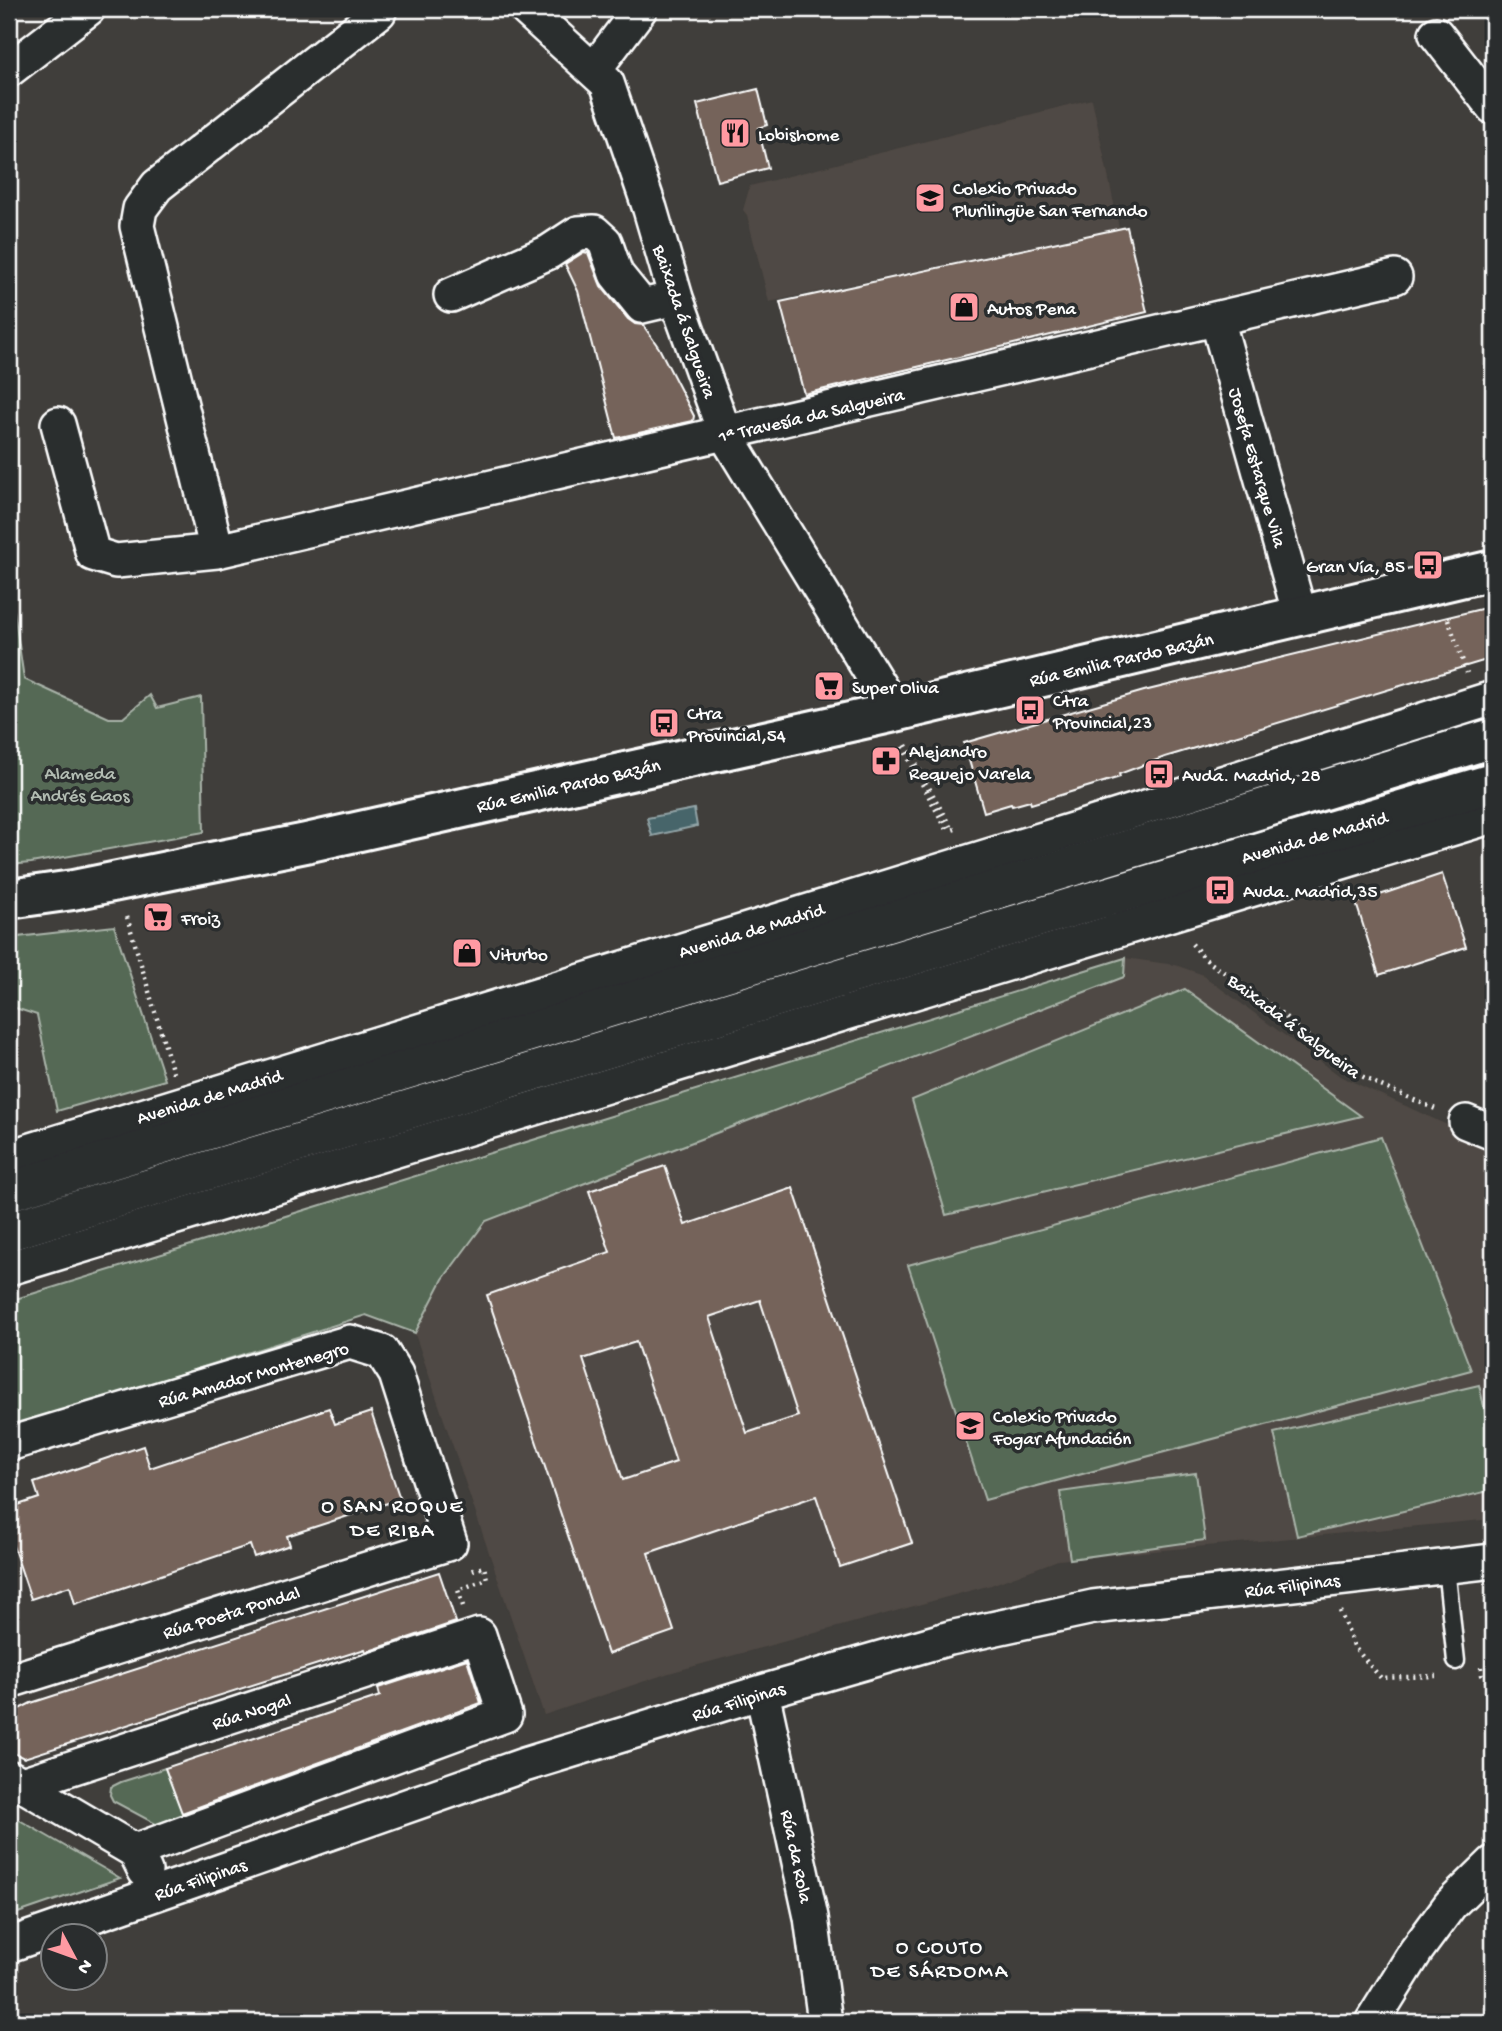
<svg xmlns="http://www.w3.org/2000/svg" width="1502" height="2031" viewBox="0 0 1502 2031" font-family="'Gochi Hand',sans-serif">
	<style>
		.built { fill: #504944 }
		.green { fill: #556954; stroke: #aab4aa; stroke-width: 2 }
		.water { fill: #47656a; stroke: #91a3a6; stroke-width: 2 }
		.building { fill: #74645a; stroke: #fff; stroke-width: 2; fill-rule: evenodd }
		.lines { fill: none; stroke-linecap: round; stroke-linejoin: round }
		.lane-casing { stroke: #fff; stroke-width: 21 }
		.street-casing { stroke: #fff; stroke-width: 38 }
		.secondary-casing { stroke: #fff; stroke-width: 44 }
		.highway-casing { stroke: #fff; stroke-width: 44 }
		.path { stroke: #fff; stroke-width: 4.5; stroke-dasharray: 2 5; stroke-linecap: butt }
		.lane { stroke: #2a2d2e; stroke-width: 16 }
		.street { stroke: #2a2d2e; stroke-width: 33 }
		.secondary { stroke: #2a2d2e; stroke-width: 38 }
		.highway { stroke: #2a2d2e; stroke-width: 38 }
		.labels { text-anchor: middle; stroke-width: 7; stroke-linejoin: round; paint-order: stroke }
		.poi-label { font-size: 19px; fill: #fff; stroke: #2a2d2e; text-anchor: start }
		.street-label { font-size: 19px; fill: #fff; stroke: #2a2d2e }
		.park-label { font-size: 19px; fill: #b2bcb2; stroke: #2a2d2e }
		.neighbourhood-label { font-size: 21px; letter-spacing: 2px; fill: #fff; stroke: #2a2d2e }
	</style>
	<rect width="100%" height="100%" fill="#403e3b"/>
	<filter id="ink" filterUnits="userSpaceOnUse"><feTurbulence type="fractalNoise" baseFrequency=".0143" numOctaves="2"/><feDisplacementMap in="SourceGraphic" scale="14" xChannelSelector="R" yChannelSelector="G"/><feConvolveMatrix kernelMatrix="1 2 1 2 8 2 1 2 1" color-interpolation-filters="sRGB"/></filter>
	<g filter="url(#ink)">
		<path class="built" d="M 1092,99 L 1119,228 L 769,302 L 747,215 L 743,210 L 750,186 Z
			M 1125,958 L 1175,965 L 1201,974 L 1340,1076 L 1493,1146 L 1493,1519 L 1058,1560 L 991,1585 L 669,1673 L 544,1715 L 415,1334 L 443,1279 L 486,1221 L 1123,977 Z"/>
		<path class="green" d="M 9,608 L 14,611 L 24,679 L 109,718 L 123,718 L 150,695 L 157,708 L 201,697 L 204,832 L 31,863 L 9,865 Z
			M 114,926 L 165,1080 L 57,1111 L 37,1015 L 9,1006 L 9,938 Z
			M 1125,958 L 1124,977 L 486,1221 L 443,1279 L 415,1333 L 366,1315 L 9,1429 L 9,1301 Z
			M 1185,989 L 1361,1116 L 946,1215 L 912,1100 Z
			M 1381,1137 L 1471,1370 L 985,1500 L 908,1265 Z
			M 1479,1385 L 1493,1445 L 1493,1490 L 1297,1536 L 1274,1433 Z
			M 1196,1473 L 1205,1540 L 1070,1559 L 1060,1492 Z
			M 165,1768 L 186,1822 L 165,1829 L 113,1801 L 110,1795 L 111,1787 L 121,1782 Z
			M 9,1814 L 120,1878 L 9,1916 Z"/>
		<path class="water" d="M 694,809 L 697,826 L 652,836 L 647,818 Z"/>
		<path class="building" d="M 758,89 L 767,125 L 758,128 L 768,168 L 717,181 L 697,104 Z
			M 1127,227 L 1147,312 L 804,394 L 780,302 Z
			M 584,252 L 588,253 L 601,286 L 628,319 L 635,324 L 643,325 L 659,348 L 694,416 L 693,421 L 616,438 L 578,291 L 565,264 Z
			M 1493,606 L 1493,658 L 1165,757 L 1119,774 L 1120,777 L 1031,804 L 1030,801 L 1012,806 L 1011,804 L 984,812 L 964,743 L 1144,691 Z
			M 1442,874 L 1466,947 L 1379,975 L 1356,903 Z
			M 665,1166 L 685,1225 L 793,1188 L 912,1543 L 840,1567 L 816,1496 L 648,1553 L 674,1631 L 608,1654 L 487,1295 L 610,1252 L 589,1191 ZM 760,1300 L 798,1416 L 747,1433 L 709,1317 ZM 636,1342 L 676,1462 L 623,1480 L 583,1359 Z
			M 329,1408 L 335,1424 L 371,1412 L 400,1499 L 287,1536 L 290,1545 L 254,1557 L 250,1545 L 75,1604 L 70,1586 L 31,1599 L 9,1534 L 9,1508 L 39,1498 L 34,1483 L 143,1446 L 150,1468 Z
			M 439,1572 L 456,1622 L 366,1652 L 365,1649 L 24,1758 L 9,1751 L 9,1714 L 31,1703 Z
			M 467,1659 L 481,1703 L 182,1813 L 165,1768 L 380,1696 L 378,1688 Z"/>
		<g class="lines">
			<g class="lane-casing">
				<path id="lane" d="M 1446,1567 L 1456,1661"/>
			</g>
			<g class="street-casing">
				<path id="street" d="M 526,9 L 607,83 L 650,209 L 676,298 L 725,434 L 895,712
					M 1436,34 L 1493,107
					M 9,70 L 88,9
					M 594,70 L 640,9
					M 451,295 L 549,252 L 578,233 L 594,232 L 605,242 L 616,274 L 642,306 L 676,298
					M 1217,319 L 1300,615
					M 58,424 L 93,554 L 116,561 L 217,551 L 1395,277
					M 217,551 L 137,226 L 140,209 L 157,186 L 379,12
					M 1466,1122 L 1493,1133
					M 9,1157 L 1079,828 L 1493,698
					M 9,1268 L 1493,816
					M 9,1444 L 350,1342 L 382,1352 L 396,1374 L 450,1543 L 9,1681
					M 762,1692 L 811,1917 L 825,2022
					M 11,1778 L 135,1851 L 145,1871
					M 22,1784 L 479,1635 L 505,1715 L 135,1851
					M 9,1945 L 524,1765 L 762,1692 L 950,1638 L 1093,1607 L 1493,1561
					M 1372,2022 L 1416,1951 L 1450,1905 L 1493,1863"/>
			</g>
			<g class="secondary-casing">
				<path id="secondary" d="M 9,899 L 73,890 L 306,843 L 895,712 L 1493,570"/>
			</g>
			<g class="highway-casing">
				<path id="highway" d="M 9,1191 L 1493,738
					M 9,1231 L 1083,904 L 1493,783"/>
			</g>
			<path class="path" d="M 1448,619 L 1467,673
				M 906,745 L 952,830 L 955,829
				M 902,747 L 948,832
				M 127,917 L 173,1073
				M 1192,944 L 1205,959 L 1276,1009 L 1344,1067 L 1381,1086 L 1438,1110
				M 463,1606 L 458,1590 L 487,1579 L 484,1567 L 470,1571
				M 1340,1611 L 1355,1648 L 1381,1678 L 1436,1676
				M 1481,1667 L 1482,1675 L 1493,1690"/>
			<use href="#lane" class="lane"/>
			<use href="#street" class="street"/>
			<use href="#secondary" class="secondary"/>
			<use href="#highway" class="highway"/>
		</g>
	</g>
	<defs>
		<g id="restaurant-square" transform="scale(1.575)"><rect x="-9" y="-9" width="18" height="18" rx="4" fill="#ff9aa2" stroke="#2a2d2e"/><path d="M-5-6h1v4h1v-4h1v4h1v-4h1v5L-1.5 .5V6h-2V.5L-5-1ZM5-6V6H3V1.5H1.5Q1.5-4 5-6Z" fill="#111"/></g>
		<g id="school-square" transform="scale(1.575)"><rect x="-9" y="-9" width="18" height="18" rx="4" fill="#ff9aa2" stroke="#2a2d2e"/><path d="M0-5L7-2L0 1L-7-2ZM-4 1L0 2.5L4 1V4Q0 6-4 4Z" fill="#111"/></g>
		<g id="shop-square" transform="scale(1.575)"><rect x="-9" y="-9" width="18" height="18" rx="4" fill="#ff9aa2" stroke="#2a2d2e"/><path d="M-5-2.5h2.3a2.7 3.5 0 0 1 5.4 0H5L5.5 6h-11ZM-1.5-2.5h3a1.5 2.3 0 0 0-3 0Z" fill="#111"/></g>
		<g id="bus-square" transform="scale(1.575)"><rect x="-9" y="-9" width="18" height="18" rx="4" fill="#ff9aa2" stroke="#2a2d2e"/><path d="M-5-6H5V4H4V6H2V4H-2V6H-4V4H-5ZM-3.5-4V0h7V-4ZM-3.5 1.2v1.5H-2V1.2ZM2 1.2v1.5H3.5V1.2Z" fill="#111"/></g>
		<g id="supermarket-square" transform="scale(1.575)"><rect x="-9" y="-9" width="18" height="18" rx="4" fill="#ff9aa2" stroke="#2a2d2e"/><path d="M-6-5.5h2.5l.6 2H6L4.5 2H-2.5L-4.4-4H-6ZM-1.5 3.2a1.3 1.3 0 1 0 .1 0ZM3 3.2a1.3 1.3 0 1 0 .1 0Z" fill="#111"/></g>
		<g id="pharmacy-square" transform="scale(1.575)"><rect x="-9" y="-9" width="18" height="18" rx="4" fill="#ff9aa2" stroke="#2a2d2e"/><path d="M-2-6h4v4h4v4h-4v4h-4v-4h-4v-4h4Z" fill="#111"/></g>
	</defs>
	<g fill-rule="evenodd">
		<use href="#restaurant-square" x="735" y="133"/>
		<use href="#school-square" x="930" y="198"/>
		<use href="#shop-square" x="964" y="307"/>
		<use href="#bus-square" x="1428" y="565"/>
		<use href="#supermarket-square" x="829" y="686"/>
		<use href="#bus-square" x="1030" y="710"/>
		<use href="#bus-square" x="664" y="723"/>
		<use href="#pharmacy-square" x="886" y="761"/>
		<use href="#bus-square" x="1159" y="774"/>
		<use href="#bus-square" x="1220" y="890"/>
		<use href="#supermarket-square" x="158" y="917"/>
		<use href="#shop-square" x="467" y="953"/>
		<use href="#school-square" x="970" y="1426"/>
	</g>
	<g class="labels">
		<g class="poi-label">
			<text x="758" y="140">Lobishome</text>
			<text x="953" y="194">Colexio Privado<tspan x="953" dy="22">Plurilingüe San Fernando</tspan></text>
			<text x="987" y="314">Autos Pena</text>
			<text x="1405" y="572" text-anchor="end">Gran Vía, 85</text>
			<text x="852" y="693">Super Oliva</text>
			<text x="1053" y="706">Ctra<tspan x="1053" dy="22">Provincial,23</tspan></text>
			<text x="687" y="719">Ctra<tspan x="687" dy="22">Provincial,54</tspan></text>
			<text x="909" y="757">Alejandro<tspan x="909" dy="22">Requejo Varela</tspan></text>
			<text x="1182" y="781">Avda. Madrid, 28</text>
			<text x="1243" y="897">Avda. Madrid,35</text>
			<text x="181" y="924">Froiz</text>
			<text x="490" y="960">Viturbo</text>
			<text x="993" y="1422">Colexio Privado<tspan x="993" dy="22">Fogar Afundación</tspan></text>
		</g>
		<g class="street-label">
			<text transform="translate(686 321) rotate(71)" y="7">Baixada á Salgueira</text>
			<text transform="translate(811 414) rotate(-13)" y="7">1ª Travesía da Salgueira</text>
			<text transform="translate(1259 467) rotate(74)" y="7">Josefa Estarque Vila</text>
			<text transform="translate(1121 658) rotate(-13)" y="7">Rúa Emilia Pardo Bazán</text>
			<text transform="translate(568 784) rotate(-13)" y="7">Rúa Emilia Pardo Bazán</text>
			<text transform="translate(1314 836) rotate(-16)" y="7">Avenida de Madrid</text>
			<text transform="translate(751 929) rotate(-17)" y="7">Avenida de Madrid</text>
			<text transform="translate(1295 1025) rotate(37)" y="7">Baixada á Salgueira</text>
			<text transform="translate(209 1095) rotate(-17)" y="7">Avenida de Madrid</text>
			<text transform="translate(253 1373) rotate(-16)" y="7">Rúa Amador Montenegro</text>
			<text transform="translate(1292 1584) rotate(-7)" y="7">Rúa Filipinas</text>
			<text transform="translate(231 1611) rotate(-17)" y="7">Rúa Poeta Pondal</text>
			<text transform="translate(738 1700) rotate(-17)" y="7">Rúa Filipinas</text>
			<text transform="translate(251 1710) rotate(-18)" y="7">Rúa Nogal</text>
			<text transform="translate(798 1856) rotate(78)" y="7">Rúa da Rola</text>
			<text transform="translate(200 1878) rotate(-19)" y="7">Rúa Filipinas</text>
		</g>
		<g class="park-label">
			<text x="80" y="779">Alameda<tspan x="80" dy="22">Andrés Gaos</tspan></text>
		</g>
		<g class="neighbourhood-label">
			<text x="393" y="1512">O SAN ROQUE<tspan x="393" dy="24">DE RIBA</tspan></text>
			<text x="940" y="1953">O COUTO<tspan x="940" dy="24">DE SÁRDOMA</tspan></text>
		</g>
	</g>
	<rect width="1502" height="2031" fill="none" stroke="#2a2d2e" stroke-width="35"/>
	<rect x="18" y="18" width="1467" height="1996" fill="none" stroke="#fff" stroke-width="2.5" filter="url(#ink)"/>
	<g transform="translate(74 1957) rotate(131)"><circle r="33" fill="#2a2d2e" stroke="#7f8182" stroke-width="2"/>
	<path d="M0-5L12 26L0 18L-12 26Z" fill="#ff9aa2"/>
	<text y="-10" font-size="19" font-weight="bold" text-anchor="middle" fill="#ffffff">N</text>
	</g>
</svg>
